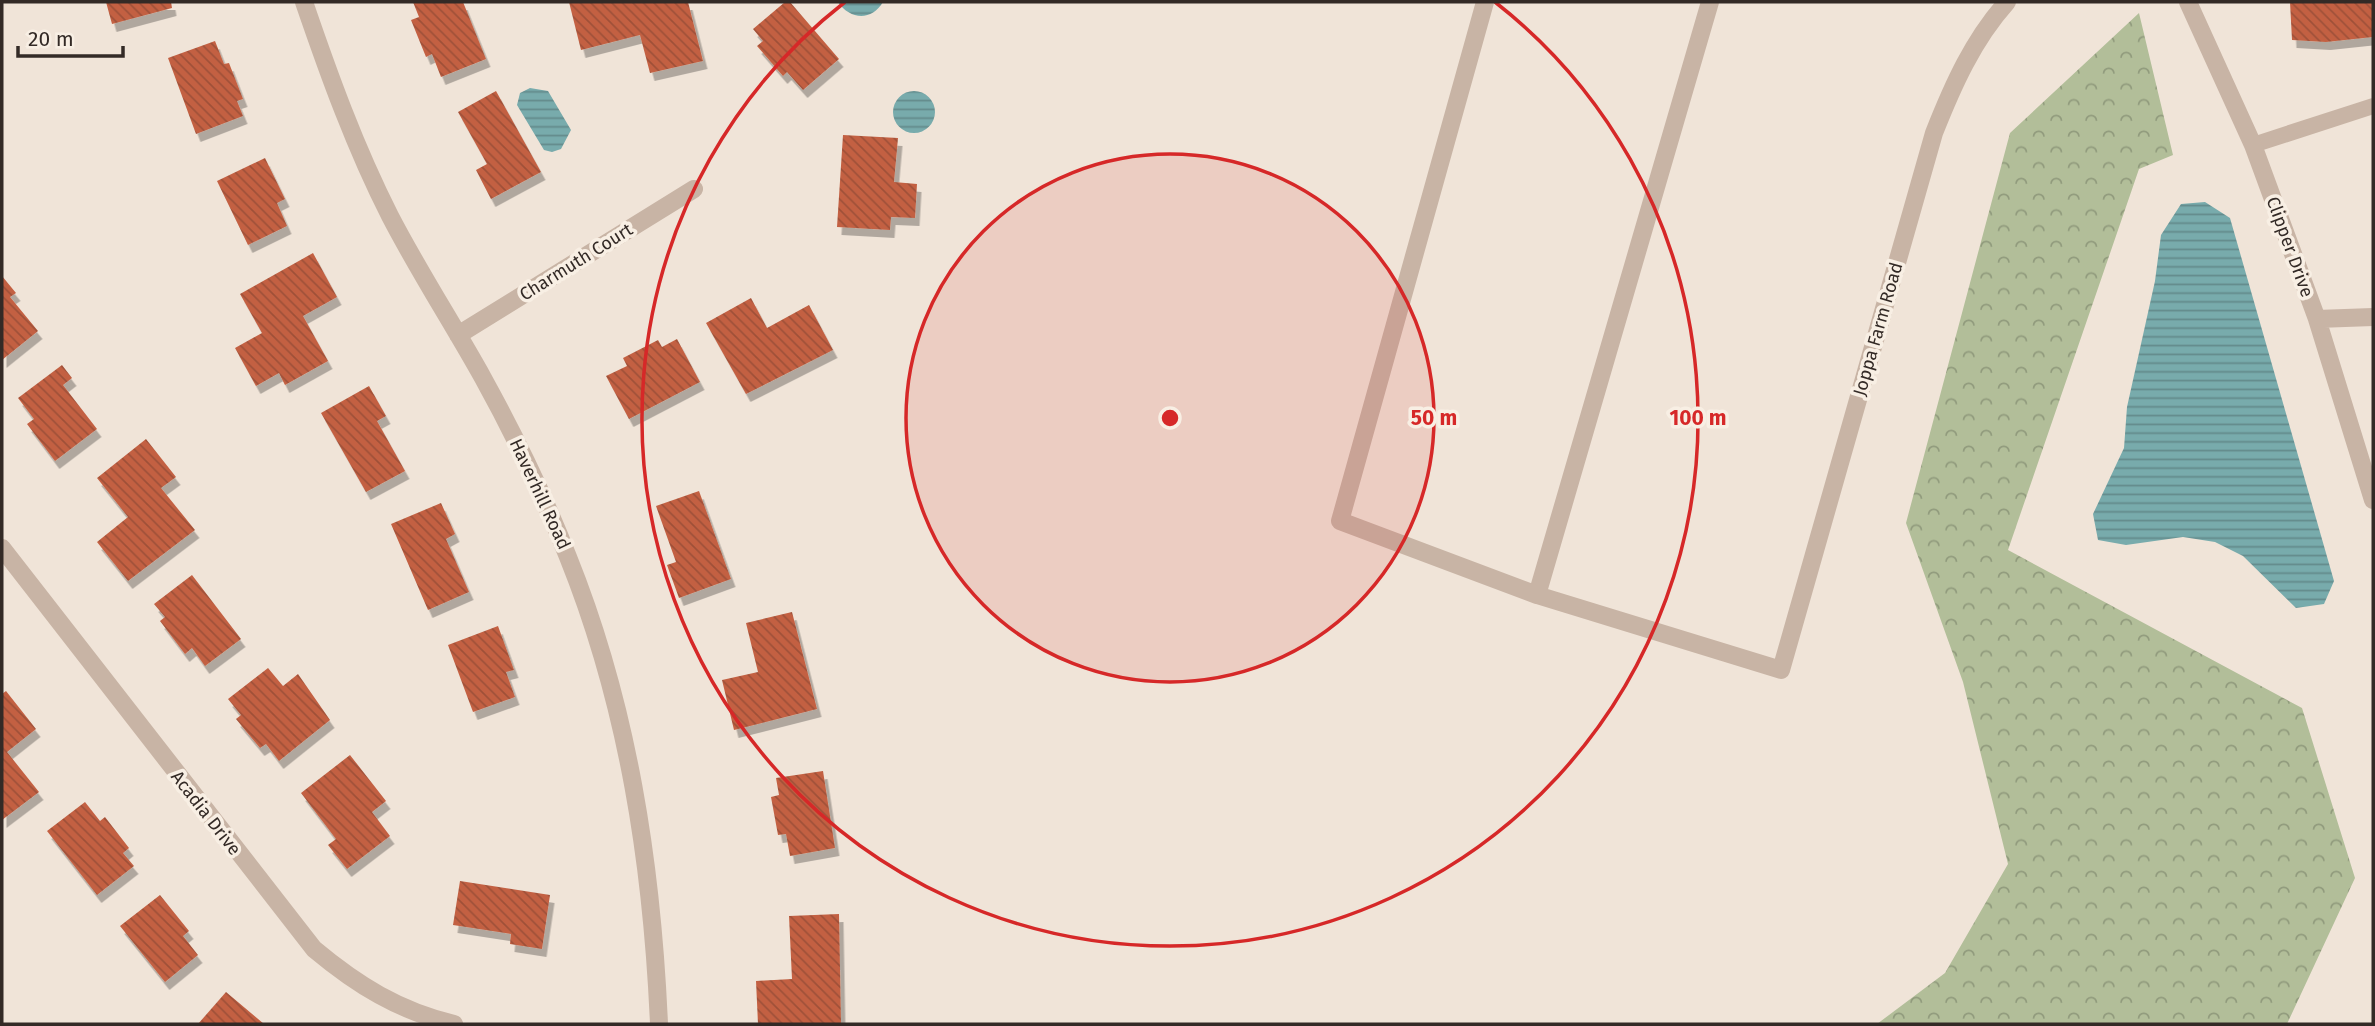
<svg xmlns="http://www.w3.org/2000/svg" width="2375" height="1026" viewBox="0 0 2375 1026" font-family="'Fira Sans',sans-serif">
	<style>
		.forest { fill: url(#forest-crowns) }
		.water { fill: url(#water-rules) }
		.building { fill: url(#building-back-hatch); filter: url(#shadow) }
		.lines { fill: none; stroke-linecap: round; stroke-linejoin: round }
		.lane { stroke: #c8b4a5; stroke-width: 16 }
		.street { stroke: #c8b4a5; stroke-width: 18 }
		.ring { fill: none; stroke: #d62828; stroke-width: 3.5 }
		.labels { text-anchor: middle; stroke-width: 7; stroke-linejoin: round; paint-order: stroke }
		.street-label { font-size: 18px; fill: #332a26; stroke: #f8efe4 }
		.centre { fill: #d62828; stroke: #f8efe4; stroke-width: 3.5 }
		.ring-label { font-size: 21px; text-anchor: middle; font-weight: bold; fill: #d62828; stroke: #f8efe4; stroke-width: 7; stroke-linejoin: round; paint-order: stroke }
	</style>
	<defs>
		<pattern id="forest-crowns" width="20" height="18" patternUnits="userSpaceOnUse" patternTransform="scale(1.75)"><rect width="20" height="18" fill="#b2be99"/><path d="M2 6a3 3 0 1 1 6 0M12 15a3 3 0 1 1 6 0" fill="none" stroke="#919b7d"/></pattern>
		<pattern id="water-rules" width="6" height="5" patternUnits="userSpaceOnUse" patternTransform="scale(1.75)"><rect width="6" height="5" fill="#78abac"/><path d="M0 2.5h6" fill="none" stroke="#638b8c"/></pattern>
		<pattern id="building-back-hatch" width="6" height="6" patternUnits="userSpaceOnUse" patternTransform="scale(1.75)"><rect width="6" height="6" fill="#c36143"/><path d="M-1 5l2 2M0 0l6 6M5-1l2 2" fill="none" stroke="#9f5038"/></pattern>
		<filter id="shadow"><feDropShadow dx="4.5" dy="8" stdDeviation="0" flood-color="#0004"/></filter>
	</defs>
	<rect width="100%" height="100%" fill="#f0e4d8"/>
	<path class="forest" d="M 2139,13 L 2173,155 L 2139,169 L 2008,550 L 2302,708 L 2355,878 L 2287,1024 L 1877,1024 L 1945,973 L 2008,864 L 1963,682 L 1906,523 L 2010,133 Z"/>
	<path class="water" d="M 838,2 L 883,2 C 872,21 850,20 838,2 Z
		M 530,88 L 548,91 L 571,130 L 561,149 L 552,152 L 544,150 L 517,105 L 520,93 Z
		M893 112a21 21 0 1 1 42 0a21 21 0 1 1-42 0Z
		M 2205,202 L 2230,218 L 2334,581 L 2324,604 L 2296,608 L 2243,556 L 2215,542 L 2183,537 L 2126,545 L 2098,540 L 2093,514 L 2124,448 L 2127,407 L 2155,281 L 2161,235 L 2181,204 Z"/>
	<path class="building" d="M 106,2 L 171,2 L 172,8 L 112,24 Z
		M 413,2 L 463,2 L 486,59 L 441,77 L 432,54 L 426,57 L 411,20 L 419,17 Z
		M 569,2 L 688,2 L 703,61 L 650,73 L 640,35 L 581,50 Z
		M 785,2 L 790,2 L 839,59 L 803,90 L 787,72 L 783,76 L 757,46 L 763,41 L 753,29 Z
		M 2290,2 L 2373,2 L 2373,37 L 2326,42 L 2292,40 Z
		M 215,41 L 224,64 L 229,63 L 243,99 L 237,101 L 243,116 L 196,134 L 168,58 Z
		M 496,91 L 541,172 L 491,199 L 476,170 L 487,164 L 458,112 Z
		M 843,135 L 898,138 L 894,182 L 917,184 L 915,218 L 891,217 L 890,230 L 837,227 Z
		M 265,158 L 285,199 L 277,203 L 287,226 L 248,245 L 217,181 Z
		M 313,253 L 337,297 L 303,316 L 328,361 L 285,385 L 279,373 L 256,386 L 235,348 L 262,333 L 240,294 Z
		M 2,276 L 16,293 L 10,297 L 38,331 L 2,360 Z
		M 751,298 L 767,328 L 809,305 L 833,350 L 746,394 L 706,323 Z
		M 677,339 L 700,382 L 629,419 L 606,376 L 627,366 L 623,358 L 658,340 L 662,347 Z
		M 62,365 L 72,378 L 63,385 L 97,429 L 55,461 L 27,424 L 34,419 L 18,398 Z
		M 369,386 L 386,416 L 377,421 L 405,471 L 366,492 L 321,413 Z
		M 146,439 L 176,477 L 161,488 L 195,530 L 128,581 L 97,542 L 128,517 L 97,478 Z
		M 699,491 L 731,579 L 679,598 L 667,565 L 676,562 L 656,506 Z
		M 441,503 L 455,534 L 446,539 L 469,592 L 428,610 L 391,524 Z
		M 192,575 L 241,639 L 205,666 L 192,648 L 185,654 L 160,621 L 165,617 L 154,604 Z
		M 792,612 L 817,709 L 734,730 L 722,680 L 758,672 L 746,623 Z
		M 498,626 L 514,670 L 506,672 L 515,697 L 473,712 L 448,645 Z
		M 268,668 L 283,686 L 298,674 L 330,720 L 279,761 L 266,744 L 260,748 L 236,719 L 241,715 L 228,699 Z
		M 6,691 L 36,729 L 7,752 L 39,792 L 2,820 L 2,694 Z
		M 350,755 L 386,801 L 372,812 L 390,836 L 347,869 L 328,845 L 336,839 L 301,793 Z
		M 823,771 L 835,848 L 790,856 L 786,834 L 778,835 L 771,797 L 779,795 L 776,778 Z
		M 85,802 L 100,821 L 105,817 L 129,848 L 123,853 L 134,866 L 97,895 L 47,831 Z
		M 460,881 L 550,895 L 542,949 L 510,944 L 511,934 L 453,925 Z
		M 160,895 L 189,931 L 183,936 L 198,955 L 165,982 L 120,926 Z
		M 839,914 L 841,1024 L 758,1024 L 756,981 L 792,979 L 789,916 Z
		M 226,992 L 264,1024 L 198,1024 Z"/>
	<g class="lines">
		<path class="lane" d="M 2253,145 L 2373,106"/>
		<path class="street" d="M 304,2 C 329,75 355,147 390,216 C 419,272 453,324 483,378 C 515,436 544,496 568,557 C 628,706 652,864 659,1024
			M 1485,2 L 1340,521 L 1537,595 L 1781,670 L 1934,133 C 1953,85 1973,40 2007,2
			M 2188,2 L 2253,145 L 2317,319 L 2373,500
			M 2317,319 L 2373,317
			M 458,335 L 694,189
			M 2,548 L 314,949 C 357,985 399,1011 454,1024
			M 1537,595 L 1710,2"/>
	</g>
	<circle cx="1170" cy="418" r="264" fill="#d62828" fill-opacity=".12"/>
	<g class="ring">
		<circle cx="1170" cy="418" r="264"/>
		<path d="M1495 2A528 528 0 1 1 845 2"/>
	</g>
	<g class="labels">
		<g class="street-label">
			<text transform="translate(2290 247) rotate(70)" y="6">Clipper Drive</text>
			<text transform="translate(576 262) rotate(-32)" y="6">Charmuth Court</text>
			<text transform="translate(1878 329) rotate(-74)" y="6">Joppa Farm Road</text>
			<text transform="translate(540 494) rotate(65)" y="6">Haverhill Road</text>
			<text transform="translate(206 813) rotate(52)" y="6">Acadia Drive</text>
		</g>
	</g>
	<circle cx="1170" cy="418" r="10" class="centre"/>
	<g class="ring-label">
		<text x="1434" y="425">50 m</text>
		<text x="1698" y="425">100 m</text>
	</g>
	<rect width="2375" height="1026" fill="none" stroke="#332a26" stroke-width="7"/>
	<path d="M18 46v10h105v-10" fill="none" stroke="#332a26" stroke-width="3.5"/>
	<text x="28" y="46" font-size="21" fill="#332a26" stroke="#f8efe4" stroke-width="5" paint-order="stroke">20 m</text>
</svg>
